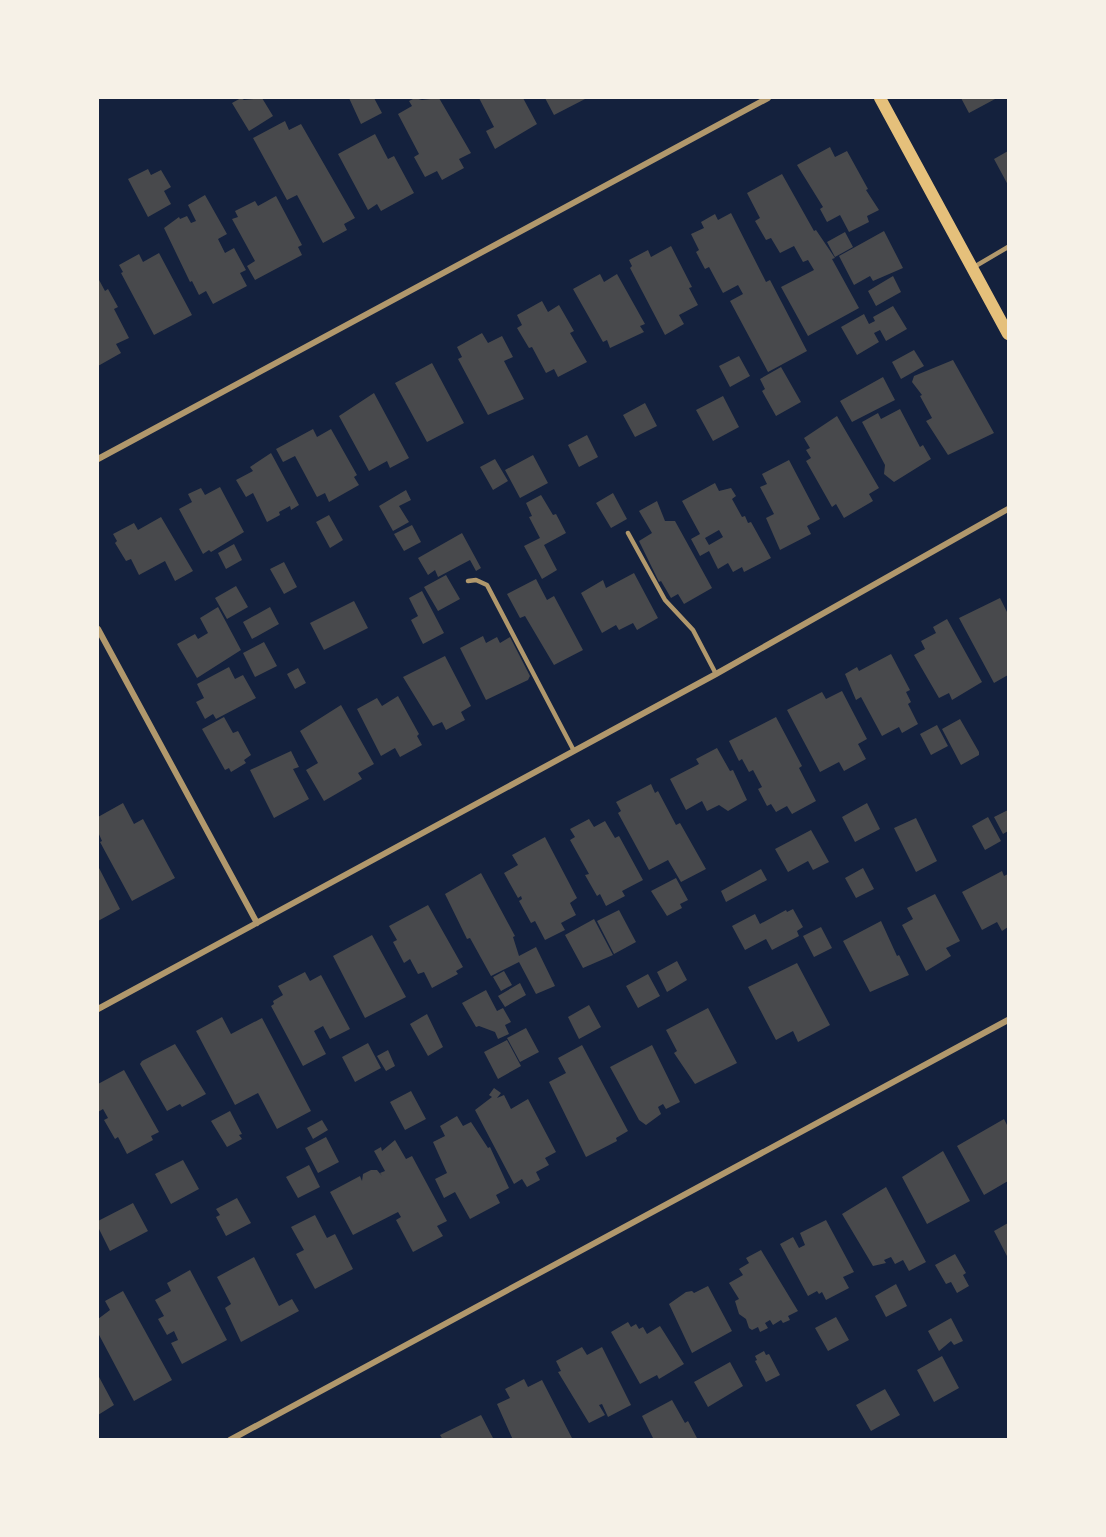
<svg xmlns="http://www.w3.org/2000/svg" width="1106" height="1537" viewBox="0 0 1106 1537" font-family="'Archivo Narrow',sans-serif">
	<style>
		.building { fill: #48494c; fill-rule: evenodd }
		.lines { fill: none; stroke-linecap: round; stroke-linejoin: round }
		.service { stroke: #b1986c; stroke-width: 4.5 }
		.minor { stroke: #b1986c; stroke-width: 6 }
		.secondary { stroke: #e5c07b; stroke-width: 12 }
	</style>
	<rect width="100%" height="100%" fill="#14213d"/>
	<path class="building" d="M 241,98 L 244,100 L 262,98 L 273,116 L 249,131 L 232,103 Z
		M 349,98 L 374,98 L 382,113 L 361,124 Z
		M 415,98 L 422,100 L 439,98 L 471,153 L 459,159 L 464,168 L 442,180 L 437,171 L 425,177 L 414,157 L 419,154 L 398,114 L 412,106 L 409,101 Z
		M 479,98 L 523,98 L 537,124 L 495,149 L 486,131 L 494,127 Z
		M 545,98 L 587,98 L 554,115 Z
		M 961,98 L 997,98 L 969,113 Z
		M 285,121 L 289,130 L 301,124 L 355,218 L 344,224 L 347,230 L 323,243 L 297,195 L 287,200 L 253,138 Z
		M 375,134 L 388,159 L 394,156 L 414,193 L 381,211 L 377,204 L 368,210 L 338,154 Z
		M 830,147 L 835,157 L 847,151 L 868,189 L 866,190 L 879,210 L 867,216 L 869,222 L 849,232 L 840,215 L 827,222 L 820,209 L 823,207 L 797,165 Z
		M 1008,151 L 1008,185 L 994,159 Z
		M 148,169 L 151,175 L 161,170 L 171,187 L 164,191 L 171,204 L 148,217 L 128,179 Z
		M 782,174 L 814,231 L 816,230 L 835,258 L 832,259 L 859,308 L 808,336 L 781,287 L 814,270 L 808,260 L 803,262 L 794,246 L 780,253 L 771,238 L 766,240 L 755,221 L 760,218 L 747,193 Z
		M 205,195 L 227,234 L 218,239 L 225,253 L 234,248 L 246,270 L 240,273 L 247,286 L 213,304 L 206,291 L 199,295 L 192,281 L 190,282 L 164,228 L 179,217 L 180,219 L 187,216 L 191,223 L 196,221 L 188,205 Z
		M 276,196 L 302,245 L 298,247 L 302,255 L 255,280 L 247,266 L 255,261 L 232,219 L 238,217 L 235,211 L 255,201 L 258,206 Z
		M 731,213 L 766,282 L 770,280 L 807,351 L 768,372 L 730,301 L 743,294 L 738,285 L 723,293 L 709,267 L 705,269 L 696,252 L 699,250 L 691,234 L 704,228 L 701,222 L 715,214 L 718,220 Z
		M 884,231 L 903,268 L 873,281 L 870,276 L 854,285 L 839,256 Z
		M 845,232 L 853,247 L 835,257 L 827,242 Z
		M 671,246 L 692,287 L 689,288 L 698,305 L 679,315 L 684,324 L 665,335 L 630,268 L 632,266 L 629,260 L 648,250 L 651,257 Z
		M 159,253 L 192,315 L 154,335 L 121,273 L 123,272 L 119,265 L 139,254 L 143,262 Z
		M 600,274 L 604,282 L 617,274 L 645,324 L 640,326 L 644,332 L 610,348 L 607,340 L 603,342 L 573,289 Z
		M 893,276 L 901,292 L 876,306 L 868,291 Z
		M 98,278 L 105,291 L 108,289 L 118,307 L 114,309 L 129,338 L 116,344 L 121,353 L 98,366 Z
		M 542,301 L 548,312 L 559,305 L 574,331 L 570,333 L 587,362 L 558,377 L 554,369 L 546,373 L 532,347 L 529,348 L 517,328 L 522,325 L 517,315 Z
		M 893,306 L 907,329 L 886,341 L 880,330 L 874,333 L 879,342 L 857,355 L 841,327 L 864,314 L 869,324 L 875,321 L 873,317 Z
		M 482,333 L 488,343 L 502,336 L 513,357 L 504,361 L 524,399 L 488,415 L 458,359 L 462,357 L 457,347 Z
		M 914,350 L 924,366 L 901,379 L 892,362 Z
		M 739,356 L 750,376 L 730,387 L 719,366 Z
		M 953,360 L 994,433 L 948,455 L 926,421 L 932,418 L 920,396 L 922,395 L 912,382 L 914,376 Z
		M 432,363 L 464,423 L 427,442 L 395,383 Z
		M 781,367 L 801,402 L 776,416 L 762,391 L 765,389 L 760,379 Z
		M 883,377 L 895,400 L 852,422 L 840,401 Z
		M 374,393 L 409,458 L 390,468 L 387,461 L 369,471 L 339,416 Z
		M 723,396 L 739,427 L 713,441 L 696,410 Z
		M 645,403 L 657,426 L 635,437 L 623,415 Z
		M 900,409 L 920,447 L 923,445 L 931,459 L 894,482 L 884,474 L 885,465 L 862,422 L 878,413 L 881,419 Z
		M 837,416 L 879,488 L 869,494 L 873,501 L 844,518 L 836,504 L 832,507 L 806,461 L 811,458 L 806,450 L 810,448 L 804,438 Z
		M 313,429 L 317,437 L 331,429 L 357,475 L 354,477 L 359,485 L 329,502 L 325,493 L 317,497 L 295,456 L 283,462 L 276,449 Z
		M 587,435 L 598,457 L 579,467 L 568,445 Z
		M 271,453 L 299,505 L 291,510 L 290,506 L 279,512 L 280,515 L 267,522 L 253,493 L 246,497 L 236,480 L 253,471 L 250,467 Z
		M 533,455 L 548,483 L 520,498 L 505,470 Z
		M 495,459 L 508,481 L 493,490 L 480,467 Z
		M 789,460 L 820,519 L 807,526 L 811,534 L 780,550 L 766,518 L 774,514 L 760,487 L 767,484 L 762,474 Z
		M 715,483 L 719,491 L 731,488 L 736,496 L 732,499 L 742,517 L 745,516 L 748,523 L 751,522 L 771,558 L 744,572 L 742,567 L 733,572 L 728,563 L 718,569 L 709,551 L 700,556 L 691,539 L 700,534 L 682,501 ZM 719,530 L 723,537 L 709,545 L 705,538 Z
		M 220,487 L 244,532 L 211,552 L 209,550 L 203,554 L 179,509 L 192,502 L 188,494 L 201,488 L 205,495 Z
		M 406,490 L 411,500 L 399,506 L 409,522 L 393,531 L 379,506 Z
		M 613,493 L 627,519 L 611,528 L 596,503 Z
		M 541,495 L 553,515 L 556,514 L 566,533 L 544,545 L 557,570 L 542,579 L 524,546 L 540,538 L 529,517 L 532,516 L 526,503 Z
		M 657,501 L 665,521 L 675,521 L 712,588 L 684,604 L 678,594 L 671,598 L 661,581 L 659,582 L 639,541 L 652,533 L 639,511 Z
		M 329,515 L 343,540 L 330,548 L 316,522 Z
		M 161,517 L 193,571 L 175,581 L 165,561 L 139,575 L 131,559 L 126,561 L 115,543 L 117,541 L 113,534 L 134,523 L 138,530 Z
		M 412,525 L 421,542 L 404,551 L 394,534 Z
		M 462,533 L 481,568 L 476,571 L 470,560 L 438,577 L 435,570 L 428,575 L 418,558 Z
		M 234,544 L 242,560 L 226,569 L 218,553 Z
		M 284,562 L 297,587 L 284,594 L 270,569 Z
		M 634,573 L 658,618 L 637,630 L 633,623 L 619,630 L 616,625 L 602,633 L 581,593 L 603,580 L 606,588 Z
		M 446,575 L 460,599 L 438,611 L 424,587 Z
		M 536,579 L 547,600 L 554,596 L 583,650 L 554,665 L 525,616 L 520,618 L 507,594 Z
		M 236,586 L 248,607 L 227,619 L 215,598 Z
		M 422,591 L 444,633 L 423,644 L 411,620 L 418,616 L 409,598 Z
		M 1000,598 L 1008,614 L 1008,675 L 994,683 L 959,618 Z
		M 354,601 L 368,628 L 324,650 L 310,623 Z
		M 218,607 L 241,650 L 197,678 L 177,644 L 195,634 L 198,639 L 208,633 L 200,618 Z
		M 270,607 L 279,624 L 252,639 L 243,622 Z
		M 947,619 L 982,682 L 952,700 L 949,693 L 939,698 L 914,655 L 925,649 L 921,641 L 936,633 L 933,627 Z
		M 483,636 L 486,643 L 497,637 L 500,643 L 510,637 L 530,676 L 528,680 L 486,700 L 460,648 Z
		M 264,642 L 277,666 L 255,677 L 243,653 Z
		M 891,654 L 910,690 L 906,692 L 911,702 L 908,704 L 918,724 L 902,733 L 899,727 L 882,736 L 861,697 L 856,700 L 845,674 L 857,667 L 859,671 Z
		M 445,656 L 471,706 L 461,712 L 465,720 L 446,730 L 442,722 L 433,726 L 403,677 Z
		M 229,667 L 235,679 L 243,675 L 256,698 L 216,719 L 213,714 L 205,719 L 196,702 L 204,698 L 197,684 Z
		M 298,668 L 306,683 L 295,689 L 287,674 Z
		M 842,691 L 867,739 L 858,744 L 866,759 L 844,771 L 839,762 L 820,772 L 787,710 L 822,692 L 826,699 Z
		M 398,696 L 419,734 L 417,736 L 422,745 L 400,757 L 395,748 L 381,756 L 357,709 L 377,698 L 382,706 Z
		M 341,705 L 374,764 L 358,773 L 362,779 L 324,801 L 306,770 L 318,763 L 300,731 Z
		M 224,717 L 233,733 L 238,731 L 251,755 L 244,760 L 246,763 L 231,772 L 229,768 L 225,770 L 202,729 Z
		M 776,717 L 802,766 L 799,768 L 816,801 L 792,814 L 787,806 L 776,812 L 771,804 L 767,806 L 758,789 L 762,787 L 753,770 L 749,772 L 742,759 L 739,761 L 729,741 Z
		M 960,719 L 979,752 L 979,755 L 961,765 L 942,729 Z
		M 937,725 L 948,746 L 931,755 L 920,734 Z
		M 717,748 L 730,771 L 733,770 L 747,800 L 728,811 L 719,805 L 707,811 L 702,801 L 686,810 L 670,779 L 699,764 L 696,759 Z
		M 291,751 L 299,767 L 293,769 L 309,799 L 274,818 L 250,770 Z
		M 651,784 L 655,793 L 658,791 L 676,825 L 680,823 L 706,869 L 681,882 L 668,860 L 649,870 L 618,813 L 621,811 L 616,802 Z
		M 123,803 L 134,824 L 143,819 L 175,878 L 132,901 L 100,842 L 102,841 L 98,832 L 98,817 Z
		M 867,803 L 880,829 L 855,842 L 842,817 Z
		M 1008,810 L 1008,831 L 1003,834 L 994,817 Z
		M 988,817 L 1001,841 L 985,850 L 972,826 Z
		M 916,818 L 937,861 L 916,872 L 894,828 Z
		M 589,819 L 594,827 L 605,821 L 615,838 L 619,836 L 643,880 L 622,891 L 625,896 L 606,906 L 600,894 L 597,896 L 585,875 L 589,874 L 570,840 L 575,837 L 570,829 Z
		M 811,830 L 829,862 L 813,870 L 808,861 L 788,872 L 775,849 Z
		M 545,837 L 577,898 L 570,903 L 576,915 L 561,923 L 565,930 L 545,940 L 535,921 L 531,923 L 519,901 L 522,899 L 521,896 L 518,898 L 504,873 L 518,865 L 512,855 Z
		M 98,866 L 120,909 L 98,921 Z
		M 863,868 L 874,889 L 856,898 L 845,878 Z
		M 761,869 L 767,880 L 726,902 L 721,891 Z
		M 1002,871 L 1004,876 L 1008,874 L 1008,927 L 1002,931 L 997,922 L 982,930 L 962,892 Z
		M 481,873 L 515,936 L 513,937 L 519,956 L 536,947 L 555,986 L 536,994 L 519,962 L 491,976 L 470,938 L 467,939 L 445,894 Z
		M 676,878 L 688,900 L 680,904 L 682,908 L 667,916 L 651,891 Z
		M 935,894 L 960,941 L 946,948 L 951,956 L 926,971 L 902,925 L 913,919 L 907,908 Z
		M 428,905 L 463,967 L 456,971 L 458,974 L 432,988 L 424,972 L 418,974 L 410,959 L 404,963 L 393,942 L 397,940 L 389,926 Z
		M 793,909 L 803,927 L 797,931 L 799,936 L 772,950 L 766,939 L 745,950 L 732,926 L 755,914 L 760,924 L 786,910 L 787,912 Z
		M 619,910 L 636,942 L 614,954 L 597,921 Z
		M 594,919 L 613,955 L 583,968 L 565,935 Z
		M 881,921 L 897,956 L 899,955 L 909,975 L 870,992 L 843,941 Z
		M 821,927 L 832,948 L 814,957 L 803,936 Z
		M 372,935 L 406,997 L 365,1018 L 333,956 Z
		M 677,961 L 687,980 L 667,992 L 657,972 Z
		M 797,963 L 830,1025 L 798,1042 L 793,1031 L 776,1040 L 748,987 Z
		M 504,971 L 512,985 L 501,991 L 493,977 Z
		M 305,972 L 310,981 L 321,975 L 350,1029 L 330,1039 L 323,1026 L 314,1031 L 326,1054 L 303,1066 L 271,1006 L 274,1004 L 273,1001 L 283,995 L 278,986 Z
		M 648,974 L 660,996 L 638,1008 L 626,986 Z
		M 520,983 L 526,995 L 505,1007 L 498,996 Z
		M 486,990 L 497,1011 L 503,1008 L 511,1022 L 505,1025 L 509,1034 L 498,1039 L 495,1032 L 479,1026 L 476,1027 L 462,1003 Z
		M 589,1005 L 601,1027 L 579,1039 L 568,1017 Z
		M 708,1008 L 737,1063 L 695,1084 L 674,1053 L 677,1051 L 666,1030 Z
		M 427,1014 L 443,1047 L 428,1056 L 410,1024 Z
		M 222,1017 L 231,1034 L 262,1018 L 311,1111 L 277,1129 L 258,1093 L 235,1105 L 196,1031 Z
		M 526,1028 L 539,1052 L 520,1062 L 507,1038 Z
		M 507,1040 L 521,1066 L 498,1079 L 484,1052 Z
		M 368,1043 L 381,1068 L 355,1082 L 342,1057 Z
		M 175,1044 L 206,1094 L 182,1107 L 180,1104 L 167,1111 L 140,1064 L 142,1061 Z
		M 582,1045 L 628,1131 L 616,1138 L 617,1141 L 586,1157 L 549,1082 L 566,1073 L 558,1058 Z
		M 652,1045 L 680,1102 L 666,1109 L 663,1104 L 658,1107 L 661,1114 L 646,1125 L 639,1120 L 610,1067 Z
		M 388,1050 L 395,1066 L 386,1071 L 377,1056 Z
		M 124,1070 L 159,1132 L 151,1136 L 153,1140 L 127,1154 L 118,1137 L 115,1139 L 104,1120 L 108,1118 L 103,1109 L 98,1112 L 98,1084 Z
		M 494,1088 L 501,1093 L 497,1098 L 504,1095 L 511,1109 L 528,1099 L 556,1152 L 545,1158 L 549,1165 L 536,1172 L 540,1180 L 527,1187 L 522,1179 L 514,1184 L 475,1110 L 492,1097 L 489,1095 Z
		M 411,1091 L 426,1119 L 405,1130 L 390,1102 Z
		M 230,1111 L 242,1134 L 239,1135 L 242,1139 L 227,1147 L 211,1121 Z
		M 457,1116 L 463,1126 L 471,1122 L 488,1148 L 490,1147 L 509,1188 L 496,1195 L 500,1203 L 470,1219 L 455,1192 L 444,1198 L 435,1179 L 447,1173 L 433,1142 L 445,1136 L 440,1126 Z
		M 1004,1119 L 1008,1127 L 1008,1181 L 984,1195 L 957,1146 Z
		M 322,1120 L 328,1130 L 313,1139 L 307,1128 Z
		M 326,1137 L 339,1162 L 318,1173 L 305,1148 Z
		M 395,1140 L 406,1159 L 412,1156 L 447,1221 L 437,1226 L 443,1236 L 413,1252 L 396,1220 L 401,1217 L 398,1212 L 353,1235 L 330,1192 L 360,1176 L 362,1181 L 363,1174 L 371,1170 L 377,1170 L 382,1176 L 380,1173 L 385,1171 L 374,1151 L 381,1147 L 382,1151 Z
		M 943,1151 L 970,1201 L 927,1224 L 902,1177 Z
		M 183,1160 L 199,1189 L 171,1204 L 155,1174 Z
		M 309,1165 L 320,1187 L 298,1198 L 286,1177 Z
		M 886,1187 L 926,1262 L 909,1271 L 903,1260 L 895,1264 L 891,1257 L 884,1260 L 886,1263 L 873,1266 L 842,1214 Z
		M 237,1198 L 251,1223 L 226,1236 L 216,1217 L 220,1215 L 216,1209 Z
		M 133,1203 L 148,1231 L 110,1251 L 98,1227 L 98,1221 Z
		M 315,1215 L 327,1238 L 335,1234 L 353,1269 L 315,1289 L 296,1254 L 304,1250 L 291,1227 Z
		M 826,1220 L 854,1272 L 843,1277 L 849,1288 L 826,1300 L 822,1292 L 819,1294 L 817,1291 L 808,1296 L 780,1244 L 793,1237 L 799,1248 L 805,1245 L 800,1233 Z
		M 1008,1223 L 1008,1258 L 994,1231 Z
		M 761,1250 L 798,1311 L 788,1316 L 790,1320 L 783,1323 L 781,1320 L 773,1325 L 770,1320 L 765,1323 L 768,1328 L 760,1332 L 758,1327 L 752,1330 L 749,1328 L 746,1319 L 739,1314 L 735,1301 L 739,1299 L 729,1283 L 743,1275 L 739,1269 L 749,1263 L 746,1258 Z
		M 955,1254 L 966,1273 L 963,1275 L 969,1286 L 957,1293 L 951,1282 L 946,1284 L 935,1265 Z
		M 254,1257 L 279,1306 L 292,1299 L 299,1311 L 241,1342 L 225,1308 L 231,1304 L 217,1277 Z
		M 190,1270 L 227,1340 L 182,1364 L 171,1343 L 178,1340 L 174,1331 L 167,1335 L 158,1319 L 164,1316 L 155,1300 L 171,1291 L 167,1283 Z
		M 896,1284 L 907,1306 L 886,1317 L 875,1296 Z
		M 708,1286 L 732,1331 L 692,1353 L 669,1304 L 686,1292 L 692,1291 L 694,1293 Z
		M 123,1291 L 172,1380 L 134,1401 L 98,1333 L 98,1319 L 110,1310 L 105,1301 Z
		M 836,1317 L 849,1340 L 828,1351 L 815,1328 Z
		M 951,1318 L 963,1341 L 954,1345 L 951,1341 L 939,1351 L 928,1331 Z
		M 628,1322 L 631,1327 L 636,1324 L 639,1329 L 643,1327 L 647,1334 L 660,1326 L 684,1364 L 659,1379 L 657,1375 L 640,1384 L 611,1332 Z
		M 582,1347 L 587,1355 L 602,1347 L 631,1405 L 608,1417 L 602,1404 L 599,1405 L 605,1415 L 589,1423 L 558,1372 L 561,1371 L 556,1361 Z
		M 764,1351 L 766,1355 L 769,1354 L 780,1375 L 766,1382 L 755,1361 L 757,1360 L 755,1356 Z
		M 942,1356 L 959,1388 L 934,1402 L 917,1370 Z
		M 730,1362 L 743,1386 L 708,1407 L 694,1382 Z
		M 98,1375 L 114,1405 L 98,1415 Z
		M 524,1379 L 528,1387 L 542,1380 L 573,1440 L 513,1440 L 497,1404 L 510,1398 L 505,1389 Z
		M 885,1389 L 900,1415 L 871,1431 L 856,1405 Z
		M 672,1400 L 685,1423 L 688,1421 L 698,1440 L 654,1440 L 642,1416 Z
		M 481,1415 L 494,1440 L 443,1440 L 440,1435 Z"/>
	<g class="lines">
		<path class="service" d="M 974,267 L 1008,247
			M 628,533 L 665,600 L 693,630 L 716,674
			M 468,581 L 476,580 L 487,585 L 574,751"/>
		<path class="minor" d="M 98,459 L 768,98
			M 98,629 L 257,923
			M 98,1009 L 716,674 L 1008,509
			M 230,1440 L 1008,1020"/>
		<path class="secondary" d="M 880,98 L 1008,334"/>
	</g>
	<rect width="1106" height="1537" fill="none" stroke="#f6f1e7" stroke-width="198"/>
</svg>
